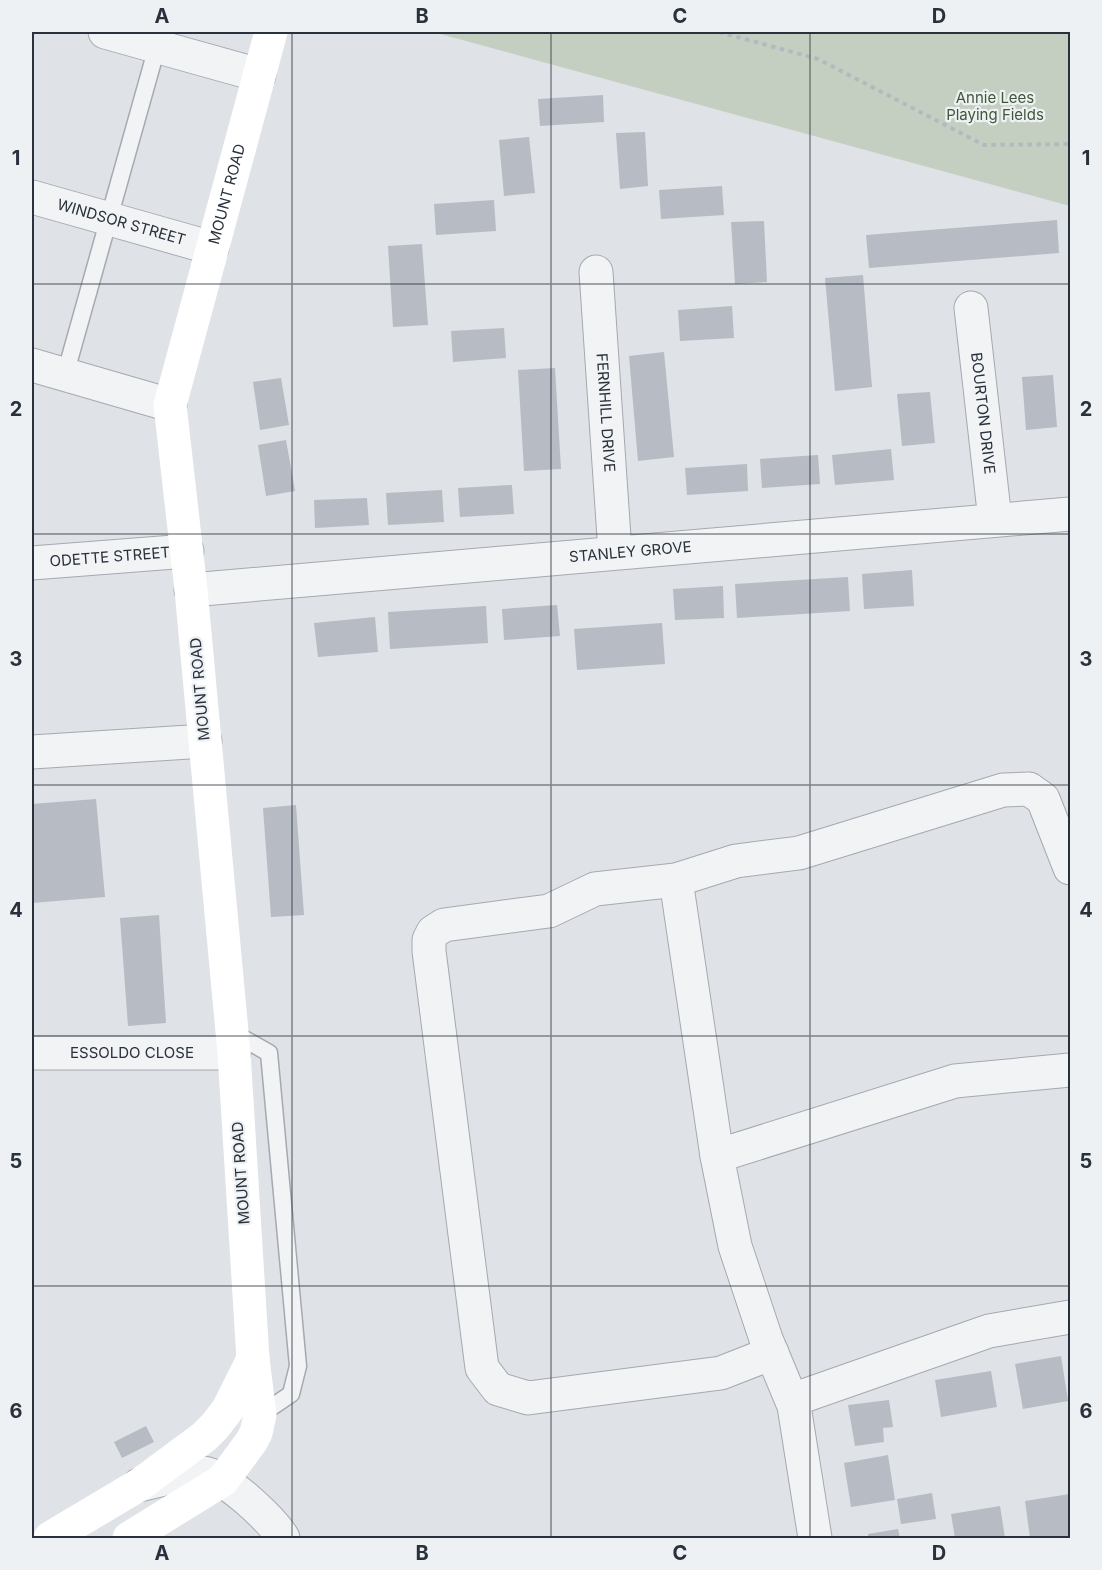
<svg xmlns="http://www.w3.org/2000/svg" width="1102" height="1570" viewBox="0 0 1102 1570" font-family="Inter,sans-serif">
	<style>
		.green { fill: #c5cfc1 }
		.building { fill: #b7bbc3 }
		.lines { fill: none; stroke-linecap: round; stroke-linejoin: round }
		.service-casing { stroke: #a5a9b0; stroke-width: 19 }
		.minor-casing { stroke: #a5a9b0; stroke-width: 35 }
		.tertiary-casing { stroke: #a5a9b0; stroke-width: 35 }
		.path { stroke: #b5b9be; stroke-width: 4; stroke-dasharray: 4.5 4.5; stroke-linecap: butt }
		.service { stroke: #f1f3f5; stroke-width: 16 }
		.minor { stroke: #f1f3f5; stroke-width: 33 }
		.tertiary { stroke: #f1f3f5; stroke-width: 33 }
		.secondary { stroke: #fff; stroke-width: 33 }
		.grid { fill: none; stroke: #29313c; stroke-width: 1.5; stroke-opacity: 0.55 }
		.labels { text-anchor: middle; stroke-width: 4.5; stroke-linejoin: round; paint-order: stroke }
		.park-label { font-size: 15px; fill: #3f5638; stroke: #eef1f4 }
		.street-label { font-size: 15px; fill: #29313c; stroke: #eef1f4 }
		.neatline { fill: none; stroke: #29313c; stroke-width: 2 }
		.grid-label { font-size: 20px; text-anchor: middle; font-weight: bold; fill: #29313c }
	</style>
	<rect width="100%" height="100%" fill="#dfe2e6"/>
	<path class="green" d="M 433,32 L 1070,32 L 1070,206 Z"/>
	<path class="building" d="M 603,95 L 604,122 L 540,126 L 538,99 Z
		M 645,132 L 648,186 L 620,189 L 616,133 Z
		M 529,137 L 535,193 L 504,196 L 499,140 Z
		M 722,186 L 724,215 L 661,219 L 659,190 Z
		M 494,200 L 496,231 L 436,235 L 434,204 Z
		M 1057,220 L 1059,253 L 869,268 L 866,235 Z
		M 764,221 L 767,282 L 735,284 L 731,222 Z
		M 422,244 L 428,325 L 393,327 L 388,246 Z
		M 863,275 L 872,387 L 835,391 L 825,278 Z
		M 732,306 L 734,338 L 680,341 L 678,310 Z
		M 504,328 L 506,358 L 453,362 L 451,331 Z
		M 664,352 L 674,457 L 638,461 L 629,356 Z
		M 555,368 L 561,469 L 524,471 L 518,370 Z
		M 1053,375 L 1057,427 L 1026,430 L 1022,377 Z
		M 281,378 L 289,425 L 260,430 L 253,382 Z
		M 930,392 L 935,443 L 902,446 L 897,394 Z
		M 286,440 L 295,491 L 266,496 L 258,445 Z
		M 891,449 L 894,480 L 835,485 L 832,455 Z
		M 818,455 L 820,484 L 762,488 L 760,459 Z
		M 747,464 L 748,491 L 687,495 L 685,468 Z
		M 512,485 L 514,514 L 460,517 L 458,488 Z
		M 442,490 L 444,522 L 388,525 L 386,493 Z
		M 367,498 L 369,525 L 315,528 L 314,500 Z
		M 912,570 L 914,606 L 864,609 L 862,574 Z
		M 848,577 L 850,611 L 737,618 L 735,584 Z
		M 723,586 L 724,618 L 675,620 L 673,589 Z
		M 557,605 L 560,636 L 504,640 L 502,609 Z
		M 486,606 L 488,643 L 390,649 L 388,612 Z
		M 375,617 L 378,652 L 318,657 L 314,623 Z
		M 662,623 L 665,664 L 577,670 L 574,629 Z
		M 96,799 L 105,897 L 32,903 L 32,804 Z
		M 296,805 L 304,915 L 271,917 L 263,808 Z
		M 159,915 L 166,1023 L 128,1026 L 120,918 Z
		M 1061,1356 L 1068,1401 L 1023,1409 L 1015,1364 Z
		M 991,1371 L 997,1407 L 941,1417 L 935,1380 Z
		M 889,1400 L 893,1427 L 883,1428 L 884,1442 L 855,1446 L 848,1405 Z
		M 146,1426 L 154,1442 L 122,1458 L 114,1442 Z
		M 888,1455 L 895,1500 L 851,1507 L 844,1463 Z
		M 932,1493 L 936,1519 L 901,1524 L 897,1499 Z
		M 1070,1494 L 1070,1538 L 1030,1538 L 1025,1501 Z
		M 1000,1506 L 1005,1538 L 955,1538 L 951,1514 Z
		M 898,1529 L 900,1538 L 868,1538 L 868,1534 Z"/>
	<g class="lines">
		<g class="service-casing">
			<path id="service" d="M 65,375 L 157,47
				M 232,1032 L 269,1053 L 298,1366 L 291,1394 L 260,1415"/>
		</g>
		<g class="minor-casing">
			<g id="minor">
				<path d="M 105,32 L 259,75"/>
				<path id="s1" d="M 32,197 L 212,248"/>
				<path id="s2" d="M 596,272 L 615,552"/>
				<path id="s3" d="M 971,308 L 995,520"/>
				<path d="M 32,365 L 170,405"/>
				<path id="s4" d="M 32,563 L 187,551"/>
				<path d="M 32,752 L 205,741"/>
				<path d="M 676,880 L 717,1156 L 735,1246 L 766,1339 L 794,1406 L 815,1538"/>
				<path id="s5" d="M 32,1053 L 234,1053"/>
				<path d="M 717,1156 L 955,1081 L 1070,1070"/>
				<path d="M 772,1353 L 721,1373 L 528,1398 L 498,1389 L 482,1368 L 429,951 L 429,940 L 433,932 L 444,925 L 549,911 L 595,889 L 676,880 L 736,861 L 799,853 L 1003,790 L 1029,789 L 1043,799 L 1070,868"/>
				<path d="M 792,1400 L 989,1331 L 1070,1317"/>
			</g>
		</g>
		<g class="tertiary-casing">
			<g id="tertiary">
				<path id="s6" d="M 191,590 L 1070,514"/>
				<path d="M 139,1485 C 155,1482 189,1471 204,1473 C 226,1476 272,1520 283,1538"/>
			</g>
		</g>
		<path class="path" d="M 719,32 L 818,59 L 984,145 L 1070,144"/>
		<use href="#service" class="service"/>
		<use href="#minor" class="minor"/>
		<use href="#tertiary" class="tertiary"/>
		<g class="secondary">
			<path d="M 50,1538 L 139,1485 L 204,1437 L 215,1426 L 228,1409 L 253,1359"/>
			<path id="s7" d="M 129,1538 L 223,1480 L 251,1442 L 256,1433 L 260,1415 L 253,1359 L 234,1053 L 191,590 L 170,405 L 271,32"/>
		</g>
	</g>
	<path class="grid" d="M 292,32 L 292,1538M 551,32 L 551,1538M 810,32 L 810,1538M 32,284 L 1070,284M 32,534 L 1070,534M 32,785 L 1070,785M 32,1036 L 1070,1036M 32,1286 L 1070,1286"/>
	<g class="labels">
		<g class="park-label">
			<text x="995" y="103">Annie Lees<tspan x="995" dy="17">Playing Fields</tspan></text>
		</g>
		<g class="street-label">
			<text dy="5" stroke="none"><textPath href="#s7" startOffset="1419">MOUNT ROAD</textPath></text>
			<text dy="5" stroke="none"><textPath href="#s1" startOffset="93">WINDSOR STREET</textPath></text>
			<text dy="5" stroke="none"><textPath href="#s2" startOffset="141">FERNHILL DRIVE</textPath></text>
			<text dy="5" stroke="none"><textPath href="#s3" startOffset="106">BOURTON DRIVE</textPath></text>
			<text dy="5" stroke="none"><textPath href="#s6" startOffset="441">STANLEY GROVE</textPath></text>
			<text dy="5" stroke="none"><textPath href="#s4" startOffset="78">ODETTE STREET</textPath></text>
			<text transform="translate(200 689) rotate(-95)" y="5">MOUNT ROAD</text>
			<text dy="5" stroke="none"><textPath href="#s5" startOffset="100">ESSOLDO CLOSE</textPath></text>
			<text transform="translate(241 1173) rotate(-94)" y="5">MOUNT ROAD</text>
		</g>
	</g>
	<rect width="1102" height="1570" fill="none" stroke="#eef1f4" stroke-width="66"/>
	<rect x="33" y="33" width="1036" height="1504" class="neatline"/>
	<g class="grid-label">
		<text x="162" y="23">A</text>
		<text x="422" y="23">B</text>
		<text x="680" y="23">C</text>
		<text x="939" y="23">D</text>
		<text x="16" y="165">1</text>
		<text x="1086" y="165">1</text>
		<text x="16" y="416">2</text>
		<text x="1086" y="416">2</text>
		<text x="16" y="666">3</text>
		<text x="1086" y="666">3</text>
		<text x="16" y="917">4</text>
		<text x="1086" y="917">4</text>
		<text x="16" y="1168">5</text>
		<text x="1086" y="1168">5</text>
		<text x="16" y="1418">6</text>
		<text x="1086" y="1418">6</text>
		<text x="162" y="1560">A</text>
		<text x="422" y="1560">B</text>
		<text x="680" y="1560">C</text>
		<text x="939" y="1560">D</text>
	</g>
</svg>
